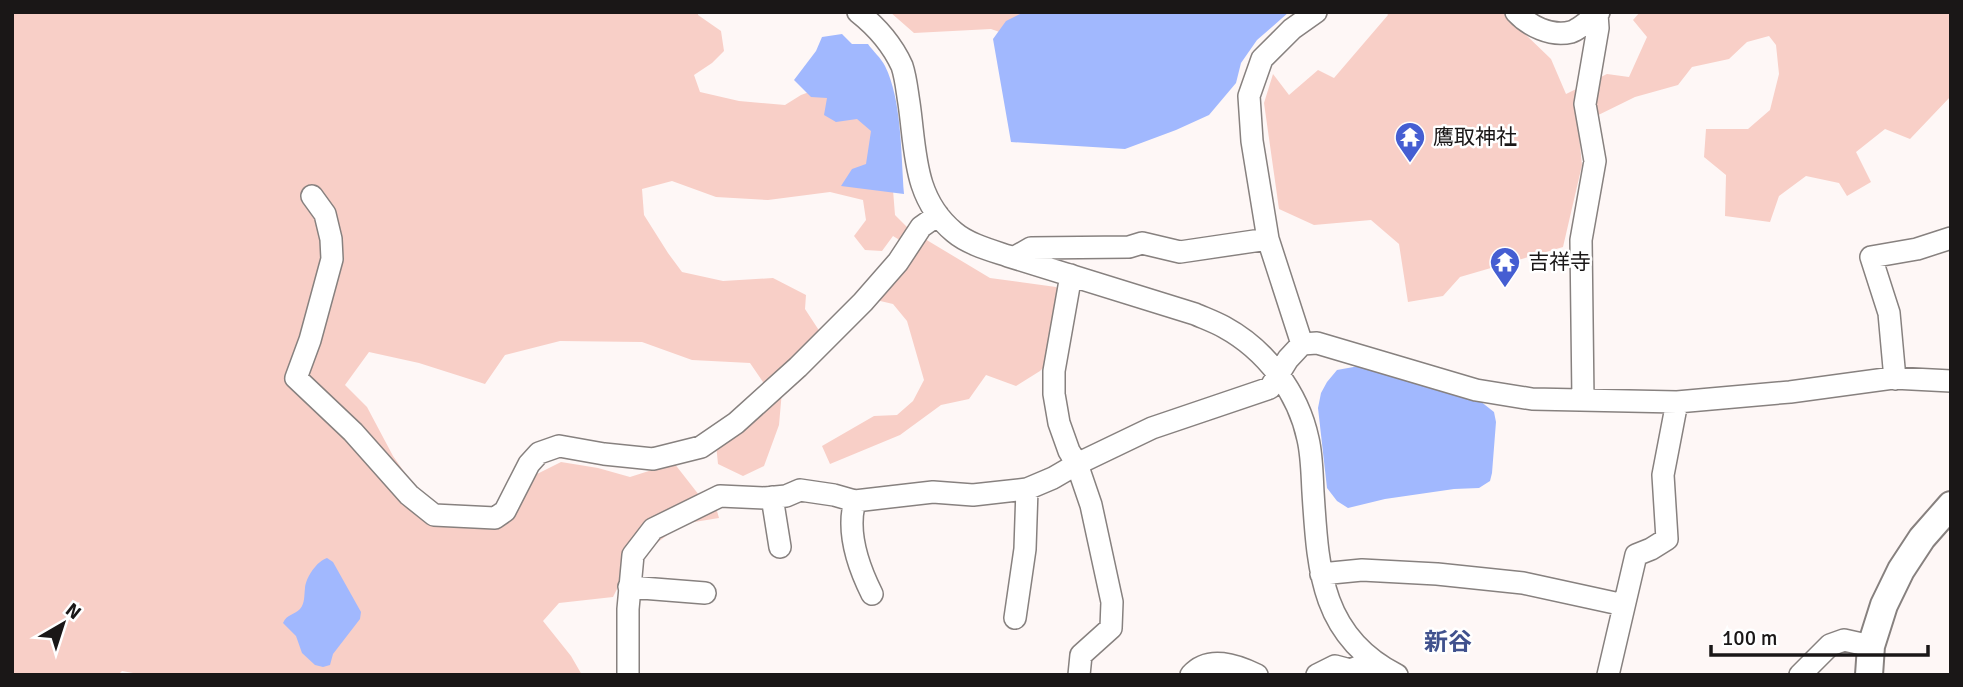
<svg xmlns="http://www.w3.org/2000/svg" width="1963" height="687" viewBox="0 0 1963 687" font-family="Signika,'Noto Sans JP',sans-serif">
	<style>
		.green { fill: #f8cfc7 }
		.water { fill: #a1b8fe }
		.lines { fill: none; stroke-linecap: round; stroke-linejoin: round }
		.minor-casing { stroke: #87817f; stroke-width: 24 }
		.major-casing { stroke: #87817f; stroke-width: 30 }
		.minor { stroke: #fff; stroke-width: 21 }
		.major { stroke: #fff; stroke-width: 26 }
		.labels { text-anchor: middle; stroke-width: 5; stroke-linejoin: round; paint-order: stroke }
		.poi-label { font-size: 21px; fill: #1a1717; stroke: #fff; text-anchor: start }
		.quarter-label { font-size: 24px; font-weight: bold; fill: #40518d; stroke: #fff }
	</style>
	<rect width="100%" height="100%" fill="#fef7f6"/>
	<path class="green" d="M 12,12 L 698,12 L 698,15 L 721,31 L 724,51 L 712,63 L 694,75 L 700,92 L 739,101 L 785,105 L 801,95 L 812,91 L 861,112 L 879,128 L 893,190 L 895,215 L 910,230 L 990,278 L 1056,287 L 1073,305 L 1070,341 L 1040,371 L 1016,386 L 986,375 L 969,399 L 941,405 L 900,435 L 830,464 L 822,446 L 874,416 L 897,415 L 913,401 L 924,380 L 907,321 L 893,304 L 876,300 L 883,282 L 912,262 L 914,249 L 893,236 L 882,251 L 865,250 L 854,236 L 866,220 L 863,200 L 830,192 L 768,200 L 716,197 L 672,181 L 642,189 L 644,215 L 668,253 L 682,272 L 723,281 L 773,278 L 806,295 L 805,309 L 822,335 L 784,368 L 779,425 L 764,466 L 743,476 L 718,464 L 716,444 L 755,418 L 763,382 L 750,363 L 692,360 L 642,342 L 560,341 L 505,355 L 485,384 L 419,363 L 369,352 L 345,385 L 367,407 L 393,456 L 417,490 L 447,525 L 511,519 L 537,474 L 561,462 L 598,468 L 630,477 L 674,463 L 699,495 L 715,504 L 719,518 L 682,524 L 630,563 L 613,597 L 559,603 L 543,621 L 571,656 L 582,675 L 144,675 L 122,671 L 118,675 L 12,675 Z
		M 890,12 L 1060,12 L 1022,40 L 991,29 L 914,33 Z
		M 1386,12 L 1502,12 L 1551,59 L 1566,94 L 1607,74 L 1629,77 L 1647,37 L 1633,20 L 1640,12 L 1951,12 L 1951,96 L 1910,139 L 1885,129 L 1856,152 L 1871,182 L 1847,196 L 1839,183 L 1806,176 L 1779,196 L 1770,222 L 1725,216 L 1726,175 L 1704,157 L 1706,129 L 1748,129 L 1770,110 L 1779,74 L 1776,45 L 1769,36 L 1747,42 L 1729,59 L 1692,67 L 1678,85 L 1635,97 L 1578,125 L 1582,165 L 1563,247 L 1460,277 L 1443,296 L 1408,302 L 1399,244 L 1371,220 L 1314,225 L 1279,209 L 1264,103 L 1273,74 L 1289,95 L 1318,70 L 1334,78 L 1388,15 Z"/>
	<path class="water" d="M 1024,12 L 1289,12 L 1257,40 L 1241,63 L 1236,83 L 1209,115 L 1176,130 L 1125,149 L 1011,142 L 993,39 L 1006,21 Z
		M 842,34 L 852,44 L 868,44 C 873,51 881,58 885,66 C 902,100 901,156 904,194 L 841,186 L 852,169 L 866,164 L 871,131 L 857,119 L 836,122 L 824,115 L 827,98 L 811,97 L 794,80 L 816,51 L 822,37 Z
		M 1359,366 L 1466,390 L 1494,412 L 1496,422 L 1492,473 L 1490,481 L 1479,488 L 1454,489 L 1385,499 L 1348,508 L 1337,501 L 1327,488 L 1318,408 L 1321,393 L 1327,382 L 1337,370 Z
		M 327,558 L 333,562 L 361,612 L 360,619 L 333,654 L 330,665 L 323,667 L 315,665 L 302,653 L 296,636 L 283,623 C 287,614 294,615 300,609 C 305,603 304,596 305,588 C 306,577 317,561 327,558 Z"/>
	<g class="lines">
		<g class="minor-casing">
			<path id="minor" d="M 858,12 C 877,27 892,44 902,66 C 906,78 907,91 909,103 C 916,151 913,198 954,232 C 968,244 990,250 1008,256 L 1195,314 C 1204,318 1215,322 1224,327 C 1266,350 1298,392 1308,439 C 1312,456 1312,475 1313,492 C 1318,568 1320,636 1397,675
				M 1516,12 C 1529,26 1551,37 1571,32 C 1580,29 1592,18 1599,12
				M 312,196 L 325,214 L 331,239 L 332,259 L 310,340 L 296,378 L 353,432 L 409,495 L 434,515 L 495,518 L 505,511 L 529,464 L 539,453 L 559,446 L 604,454 L 653,459 L 701,447 L 736,423 L 798,367 L 863,302 L 898,262 L 921,227 L 938,215
				M 1015,257 L 1031,248 L 1129,247 L 1142,243 L 1180,252 L 1268,239
				M 1071,275 L 1054,371 L 1054,394 L 1059,423 L 1069,451 L 1077,464 L 1091,505 L 1112,602 L 1111,628 L 1081,655 L 1079,675
				M 1302,344 L 1268,239 L 1252,141 L 1249,96 L 1262,59 L 1292,29 L 1316,12
				M 1895,379 L 1889,313 L 1871,257 L 1917,249 L 1951,238
				M 1583,400 L 1581,240 L 1595,161 L 1585,104 L 1598,28 L 1597,14
				M 772,497 L 780,547
				M 855,501 C 846,532 858,566 872,594
				M 1321,574 L 1362,570 L 1437,574 L 1523,583 L 1624,605
				M 629,587 L 705,593
				M 1015,618 L 1025,549 L 1027,489
				M 628,675 L 628,609 L 633,555 L 653,529 L 720,496 L 765,498 L 786,496 L 800,490 L 834,495 L 855,501 L 933,492 L 973,495 L 1027,489 L 1053,478 L 1077,464 L 1152,428 L 1270,388 L 1288,359 L 1302,344 L 1317,343 L 1476,390 L 1532,399 L 1677,402 L 1790,392 L 1893,378 L 1951,381
				M 1191,675 C 1209,655 1236,665 1257,675
				M 1317,675 L 1335,666 L 1350,670 L 1374,661
				M 1608,675 L 1636,555 L 1651,549 L 1667,539 L 1663,475 L 1677,402
				M 1800,675 L 1830,645 L 1844,640 L 1871,646"/>
		</g>
		<g class="major-casing">
			<path id="major" d="M 1869,675 L 1871,646 L 1884,605 L 1901,570 L 1922,538 L 1951,505"/>
		</g>
		<use href="#minor" class="minor"/>
		<use href="#major" class="major"/>
	</g>
	<defs>
		<g id="temple-pin" transform="scale(1.575)"><path d="M0 17L-7.5 6A9.5 9.5 0 1 1 7.5 6Z" fill="#455ed2" stroke="#fff"/><path d="M0-6L5-2H3V0L6.5 2.5H4V6H1.5V3h-3V6H-4V2.5H-6.5L-3 0V-2H-5Z" fill="#fff"/></g>
	</defs>
	<g fill-rule="evenodd">
		<use href="#temple-pin" x="1410" y="137"/>
		<use href="#temple-pin" x="1505" y="262"/>
	</g>
	<g class="labels">
		<g class="poi-label">
			<text x="1433" y="144">鷹取神社</text>
			<text x="1528" y="269">吉祥寺</text>
		</g>
		<g class="quarter-label">
			<text x="1448" y="650">新谷</text>
		</g>
	</g>
	<rect width="1963" height="687" fill="none" stroke="#1a1717" stroke-width="28"/>
	<g transform="translate(63 624) rotate(39)" stroke="#ffffff" stroke-width="5" paint-order="stroke">
	<path d="M0-5L12 26L0 18L-12 26Z" fill="#1a1717"/>
	<text y="-10" font-size="19" font-weight="bold" text-anchor="middle" fill="#1a1717">N</text>
	</g>
	<path d="M1711 645v10h217v-10" fill="none" stroke="#1a1717" stroke-width="3.5"/>
	<text x="1722" y="645" font-size="21" fill="#1a1717" stroke="#ffffff" stroke-width="5" paint-order="stroke">100 m</text>
</svg>
